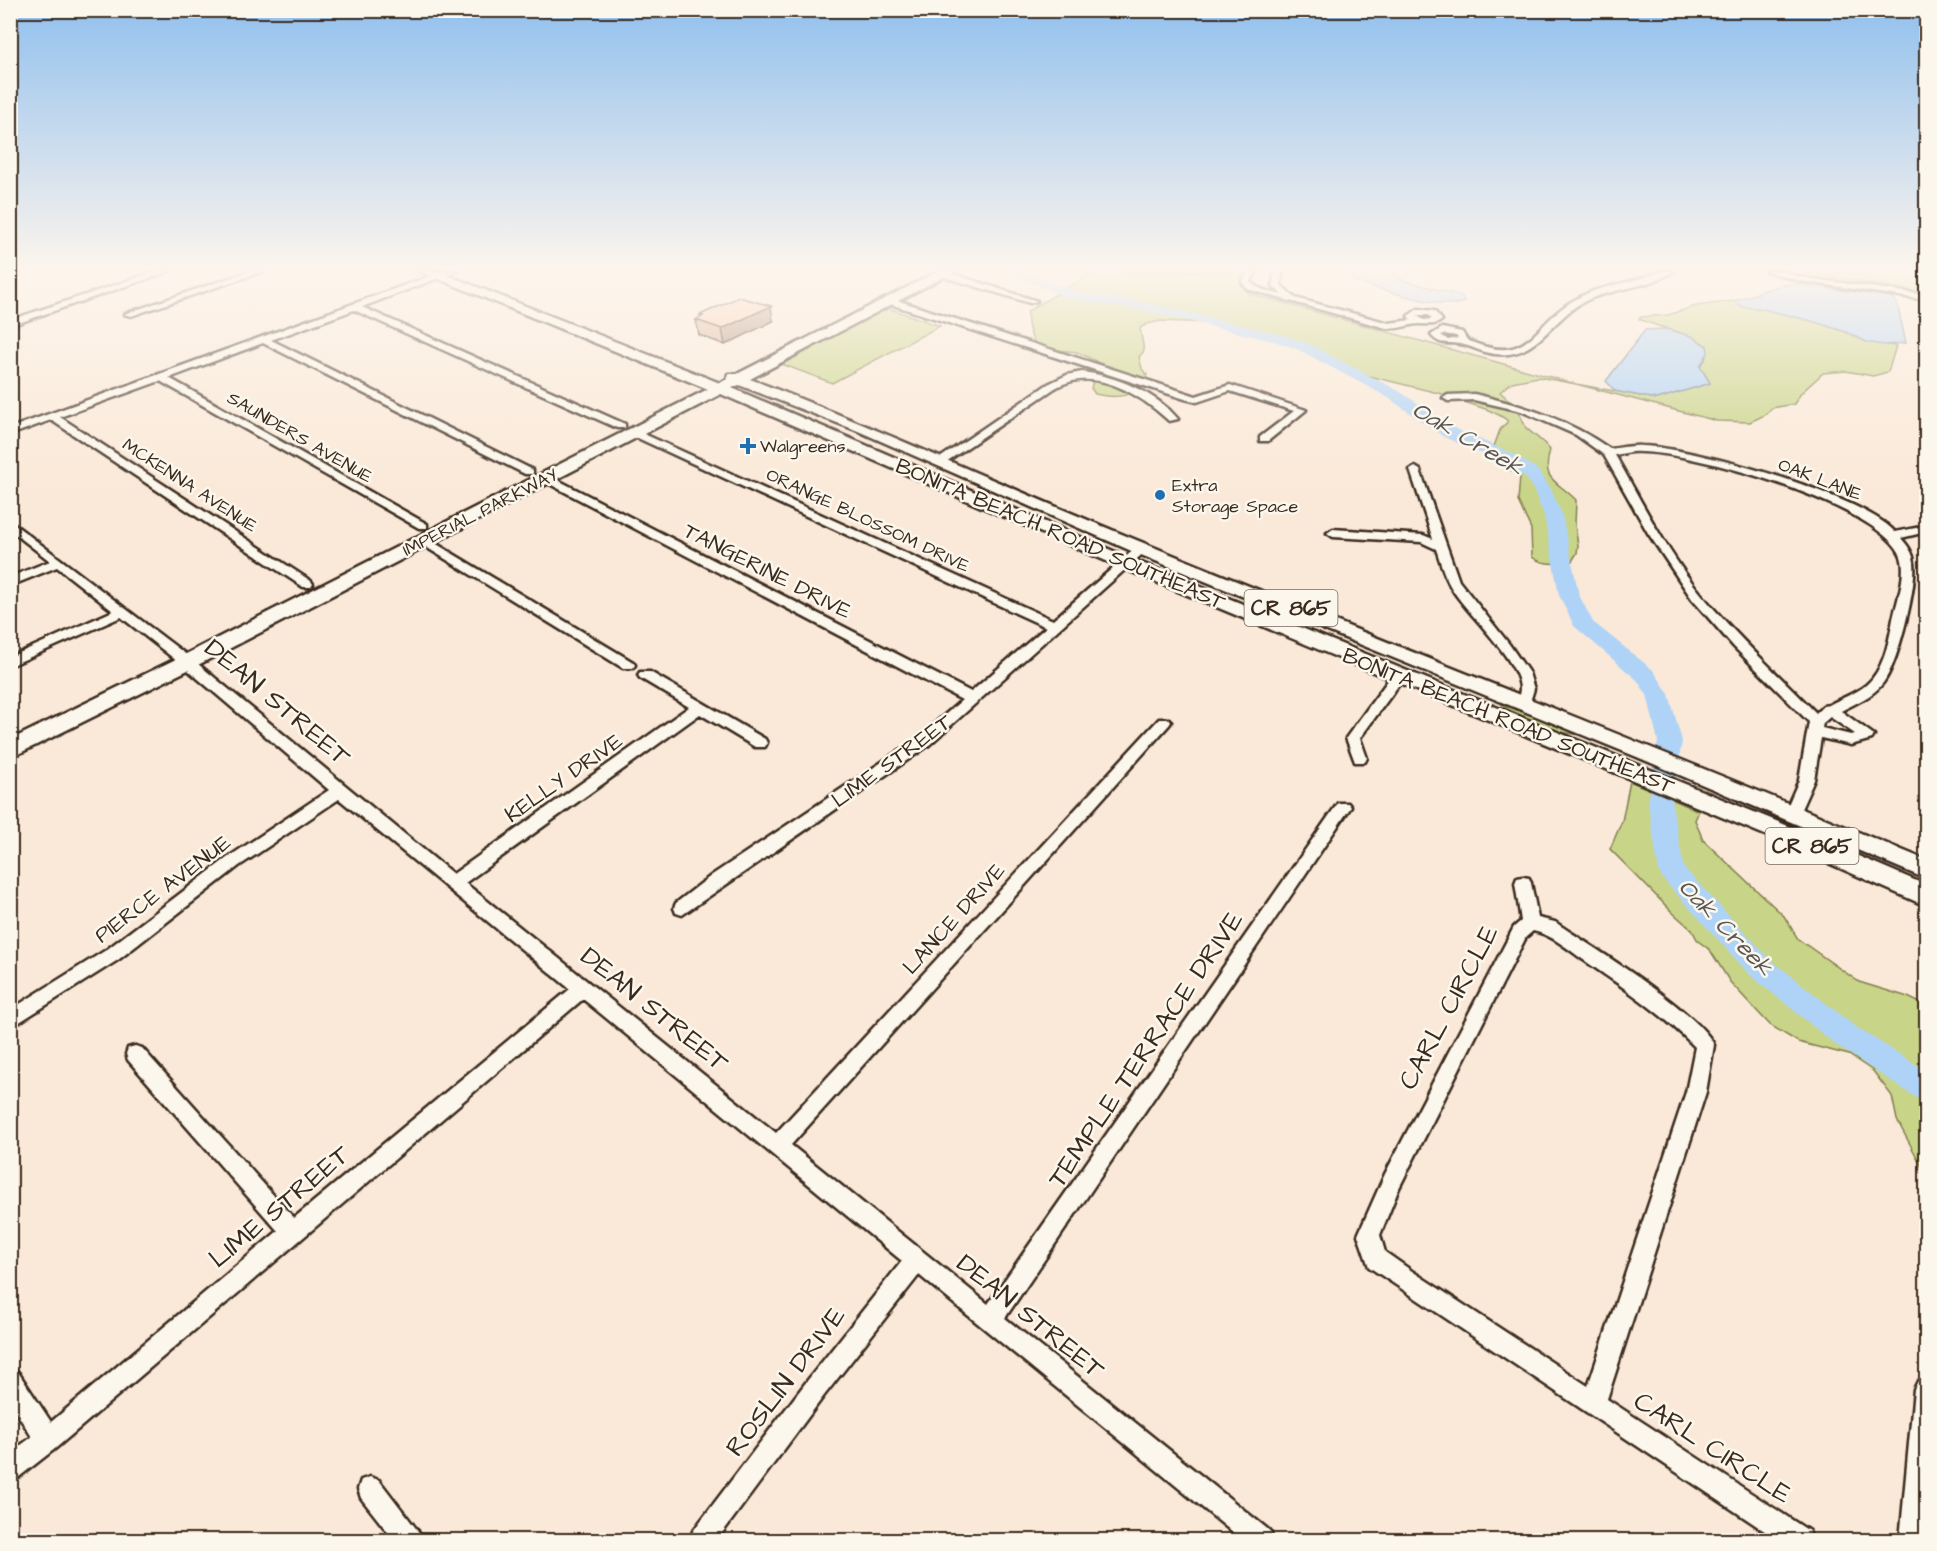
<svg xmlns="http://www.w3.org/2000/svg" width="1937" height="1551" viewBox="0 0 1937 1551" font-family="'Architects Daughter',sans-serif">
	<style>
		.green { fill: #c8d487; stroke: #827f52; stroke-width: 1.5 }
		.water { fill: #afd3f7; stroke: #818fa0; stroke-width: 1.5 }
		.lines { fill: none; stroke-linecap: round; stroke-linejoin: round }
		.river { fill: #afd3f7; fill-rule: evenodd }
		.minor-casing { stroke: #3b2a1e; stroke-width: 5 }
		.primary-casing { stroke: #3b2a1e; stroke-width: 5 }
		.minor { fill: #fbf7ec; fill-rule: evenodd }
		.primary { fill: #fbf7ec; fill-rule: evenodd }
		.wall { fill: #d6ac91; stroke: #3b2a1e; stroke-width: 1.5 }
		.shaded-wall { fill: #ae8c76; stroke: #3b2a1e; stroke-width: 1.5 }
		.building { fill: #f9c8a9; stroke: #3b2a1e; stroke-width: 1.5 }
		.poi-dot { fill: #1f6fb2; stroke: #fbf7ec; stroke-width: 2 }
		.labels { text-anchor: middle; stroke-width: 5; stroke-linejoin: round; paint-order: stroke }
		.far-street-label { font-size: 18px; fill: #3b2a1e; stroke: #fbf7ec }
		.far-poi-label { font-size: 18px; fill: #3b2a1e; stroke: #fbf7ec; text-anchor: start }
		.shield { fill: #fbf7ec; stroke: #75685c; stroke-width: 1.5 }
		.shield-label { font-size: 21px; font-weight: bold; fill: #3b2a1e }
		.street-label { font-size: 22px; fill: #3b2a1e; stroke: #fbf7ec }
		.water-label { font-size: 24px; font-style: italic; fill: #585454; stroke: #fbf7ec }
		.near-street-label { font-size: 27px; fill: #3b2a1e; stroke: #fbf7ec }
	</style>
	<rect width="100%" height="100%" fill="#fae9d8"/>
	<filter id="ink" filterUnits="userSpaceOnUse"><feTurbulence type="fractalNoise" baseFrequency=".0167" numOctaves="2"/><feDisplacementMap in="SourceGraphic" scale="12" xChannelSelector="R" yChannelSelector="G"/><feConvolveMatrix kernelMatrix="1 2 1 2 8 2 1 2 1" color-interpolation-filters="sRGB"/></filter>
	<g filter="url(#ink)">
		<path class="green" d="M 1095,271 L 1240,271 L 1241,282 L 1250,294 L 1576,384 L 1657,399 L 1710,383 L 1700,366 L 1705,360 L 1707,346 C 1687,332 1662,329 1639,319 L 1641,317 L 1668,315 L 1696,306 L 1733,301 L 1743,307 L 1759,308 L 1812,321 L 1846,332 L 1867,342 L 1896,346 L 1888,372 L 1873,376 L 1846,371 L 1823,373 L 1801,393 L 1794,404 L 1772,408 L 1765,415 L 1750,422 L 1717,421 L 1576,384 L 1538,377 L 1512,382 L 1500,392 L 1516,406 L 1526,428 L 1544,443 L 1550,450 C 1541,482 1556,479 1576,500 L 1575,525 L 1578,545 L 1577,553 L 1572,561 C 1559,564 1543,566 1532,557 L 1531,529 L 1518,501 L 1520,476 C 1503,468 1505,459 1492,452 L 1500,430 L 1508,421 C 1489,406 1463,404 1442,394 L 1345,370 L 1295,345 L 1211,323 L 1160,321 L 1147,324 L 1140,328 L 1144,351 L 1139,357 L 1142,369 L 1147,375 C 1138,398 1116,399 1095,394 L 1091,388 L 1097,367 L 1096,361 L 1077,352 L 1047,349 L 1037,346 C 1030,337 1026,322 1028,311 Z
			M 1798,271 L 1926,271 L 1926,293 Z
			M 885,307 L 940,326 L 832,383 L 776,362 Z
			M 1501,706 L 1519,708 L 1588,736 L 1559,732 Z
			M 1630,781 L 1699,811 L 1695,820 L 1703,840 L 1784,916 L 1798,939 L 1859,982 L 1908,997 L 1926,1006 L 1926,1174 L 1897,1120 L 1892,1096 L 1873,1071 L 1849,1055 L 1798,1042 L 1770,1025 L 1730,982 L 1710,950 L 1698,941 L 1692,930 L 1672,912 L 1610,849 L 1622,821 Z"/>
		<path class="water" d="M 1358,271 L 1394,271 L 1399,279 L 1462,296 L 1464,302 C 1448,311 1372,287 1352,280 Z
			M 1793,284 L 1891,297 L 1897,303 L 1906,343 L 1883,345 L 1867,342 L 1846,332 L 1812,321 L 1759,308 L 1743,307 L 1733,301 C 1754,296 1771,285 1793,284 Z
			M 1666,329 L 1691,336 L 1707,346 L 1708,353 L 1700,366 L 1710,383 L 1657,399 L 1615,391 L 1606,381 L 1645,330 Z"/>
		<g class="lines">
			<path class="river" d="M 1005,271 L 1024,271 L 1076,292 L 1147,303 L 1287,336 L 1307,343 L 1399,391 L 1456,429 L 1513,454 L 1537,469 L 1551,489 L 1562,515 L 1579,595 L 1593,622 L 1653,670 L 1669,694 L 1682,741 L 1672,804 L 1684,868 L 1770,959 L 1856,1027 L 1926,1071 L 1926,1101 L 1915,1097 L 1836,1045 L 1750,975 L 1663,879 L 1659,872 L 1648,804 L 1658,741 L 1647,695 L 1637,680 L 1574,626 L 1559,595 L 1544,515 L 1533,489 L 1525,477 L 1501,462 L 1444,437 L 1387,397 L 1297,349 L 1277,342 L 1147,311 L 1068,299 Z"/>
			<g class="minor-casing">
				<path id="minor" d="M 157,271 L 170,271 L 10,326 L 10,320 Z
					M 250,271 L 264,271 L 131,316 L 124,314 Z
					M 444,271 L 457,271 L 362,307 L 625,424 L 625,428 L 617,428 L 354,310 L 271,340 L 533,470 L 533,474 L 525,474 L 263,343 L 169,378 L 427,524 L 427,528 L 419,528 L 160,381 L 60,417 L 311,581 L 313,584 L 311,587 L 303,587 L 51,420 L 10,435 L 10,428 Z
					M 1249,271 L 1257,271 L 1250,282 C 1258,290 1272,292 1282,295 L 1273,286 L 1274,271 L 1282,271 L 1281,285 L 1295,298 L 1389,323 L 1411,320 L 1408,316 L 1418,309 L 1434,311 L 1442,320 C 1435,326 1429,324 1419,324 C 1408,324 1400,330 1386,328 L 1247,289 L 1242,282 ZM 1420,315 L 1428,315 L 1432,319 L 1424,320 L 1417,316 Z
					M 1662,271 L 1674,271 C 1649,288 1614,288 1587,300 C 1552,316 1539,359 1495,354 C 1483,353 1472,346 1460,344 C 1448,342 1440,346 1431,335 L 1442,328 L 1462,332 L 1467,340 C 1533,369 1531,322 1578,298 C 1604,284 1635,283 1662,271 ZM 1444,334 L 1456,336 L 1458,338 L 1448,340 L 1441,335 Z
					M 1766,271 L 1781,271 L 1800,277 L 1926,295 L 1926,300 L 1800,281 Z
					M 941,272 L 947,272 L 1037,301 L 1030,303 L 941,276 Z
					M 890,298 L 1193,395 L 1196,396 L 1230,385 L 1306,410 L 1268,441 L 1260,441 L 1260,437 L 1294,411 L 1230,391 L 1197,402 L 1185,399 L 887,303 L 887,299 Z
					M 1082,372 C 1116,376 1155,392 1178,419 L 1169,421 C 1140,394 1094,365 1055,388 L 943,464 L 935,464 L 934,462 L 1048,384 L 1067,375 Z
					M 1474,394 C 1525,406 1567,419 1610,449 C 1620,448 1631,445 1642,446 C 1695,448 1860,494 1895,532 L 1926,526 L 1926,532 L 1901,538 C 1907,545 1913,552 1914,562 C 1917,586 1898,664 1883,683 C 1872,697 1856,703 1841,711 L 1874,735 L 1872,739 L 1851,745 L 1821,738 L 1814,780 L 1797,818 L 1787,818 L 1784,814 L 1799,780 L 1809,722 L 1734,647 L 1692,599 L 1648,533 L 1604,455 L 1576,435 L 1521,411 L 1474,400 L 1448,401 L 1443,398 L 1448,395 ZM 1631,452 C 1685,448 1872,503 1899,552 C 1909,569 1897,601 1893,619 C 1889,641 1884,670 1866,685 C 1855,694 1841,698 1829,705 L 1823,706 L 1816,713 C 1778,674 1737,637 1702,595 C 1667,553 1642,502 1615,455 ZM 1830,717 L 1855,734 L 1851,735 L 1822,728 L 1823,723 Z
					M 633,429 L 1053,620 L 1138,546 L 1142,545 L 1148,549 L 928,746 L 682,915 L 676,913 L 674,908 L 676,903 L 712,875 L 918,738 L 962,700 L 542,480 L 542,476 L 550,476 L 971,692 L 1046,627 L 629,434 L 629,430 Z
					M 1415,467 L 1420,470 L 1459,581 L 1509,644 L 1529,673 L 1534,689 L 1529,705 L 1524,707 L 1517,702 C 1518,698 1520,693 1520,688 C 1519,661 1470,616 1454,592 C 1445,579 1441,564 1436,549 L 1421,542 L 1333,537 L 1327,533 L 1333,529 L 1423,535 L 1433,539 L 1410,470 Z
					M 10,521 L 192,659 L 453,874 L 689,707 L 640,678 L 638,675 L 640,672 L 650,672 L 765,739 L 767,743 L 765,747 L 755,747 L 700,714 L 465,883 L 776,1133 L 1159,719 L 1169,719 L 1171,722 L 1169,725 L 791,1145 L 988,1304 L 1338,803 L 1348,803 L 1351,807 L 1348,811 L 1005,1318 L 1270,1531 L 1273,1540 L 1242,1540 L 919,1275 L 823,1397 L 717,1540 L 690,1540 L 693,1531 L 807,1381 L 902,1261 L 583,999 L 56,1448 L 19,1477 L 10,1480 L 10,1453 L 32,1437 L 10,1402 L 10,1369 L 18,1372 L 51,1422 L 278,1231 L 128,1060 L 126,1054 L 128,1048 L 135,1046 L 142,1048 L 294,1218 L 570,989 L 339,799 L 239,866 L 118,960 L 10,1028 L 10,1010 L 106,950 L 227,858 L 329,790 L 182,665 L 121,617 L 10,666 L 10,657 L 113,611 L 57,567 L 10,586 L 10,577 L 50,561 L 10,530 Z
					M 425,537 L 633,662 L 635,665 L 633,668 L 623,668 L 421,544 L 419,541 Z
					M 1399,671 L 1406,675 L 1360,738 L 1367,758 L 1365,762 L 1355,762 L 1346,738 L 1394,672 Z
					M 1523,877 L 1529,878 L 1531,883 L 1538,918 L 1555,922 C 1589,945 1699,1012 1714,1045 L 1706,1092 L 1607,1399 L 1809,1531 L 1812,1540 L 1778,1540 L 1369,1267 L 1358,1235 L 1385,1174 L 1514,927 L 1521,921 L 1515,883 L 1517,878 ZM 1533,931 C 1553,935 1569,950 1585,961 C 1623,987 1663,1014 1695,1047 L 1686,1092 L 1588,1386 L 1412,1271 L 1385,1252 L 1380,1235 L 1399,1188 L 1526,937 Z
					M 1926,1377 L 1925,1540 L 1900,1540 L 1914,1389 L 1918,1381 Z
					M 370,1477 L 379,1480 L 418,1531 L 421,1540 L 394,1540 L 361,1498 L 358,1489 L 361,1480 Z"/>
			</g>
			<g class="primary-casing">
				<path id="primary" d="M 419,271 L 437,271 L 720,383 L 727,379 L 728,374 L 737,374 L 939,271 L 955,271 L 750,379 C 885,431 1017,492 1151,546 C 1409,652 1669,753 1926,860 L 1926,879 L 1637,757 L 1136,553 L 858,431 L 739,385 L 732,388 L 1132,559 L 1781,823 L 1926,885 L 1926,906 L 1765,835 L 1120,567 L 721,394 L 194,667 L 10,758 L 10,740 L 180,657 L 708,389 Z"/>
			</g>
			<use href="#minor" class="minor"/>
			<use href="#primary" class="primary"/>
		</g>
		<path class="wall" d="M 700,315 L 773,321 L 725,345 L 699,335 L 696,320 L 701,317 Z"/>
		<path class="shaded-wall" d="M 771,306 L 773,321 L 725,345 L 722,329 Z"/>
		<path class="building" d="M 739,297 L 771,306 L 722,329 L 696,320 L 703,316 L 700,315 Z"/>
	</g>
	<linearGradient id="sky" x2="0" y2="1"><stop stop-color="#91c0ee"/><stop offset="0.55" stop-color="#fdf5ed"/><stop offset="1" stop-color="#fdf5ed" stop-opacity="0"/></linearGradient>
	<rect width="1937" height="489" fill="url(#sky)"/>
	<g class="poi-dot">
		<path d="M745 437h6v6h6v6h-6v6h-6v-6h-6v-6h6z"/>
		<circle cx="1160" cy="495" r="6"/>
	</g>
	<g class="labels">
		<g class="far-street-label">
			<text transform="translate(300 437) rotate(30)" y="6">SAUNDERS AVENUE</text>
			<text transform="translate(1820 479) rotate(21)" y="6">OAK LANE</text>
			<text transform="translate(190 485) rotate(33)" y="6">MCKENNA AVENUE</text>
			<text transform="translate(480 512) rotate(-27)" y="6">IMPERIAL PARKWAY</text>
			<text transform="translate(868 520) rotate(25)" y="6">ORANGE BLOSSOM DRIVE</text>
		</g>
		<g class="far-poi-label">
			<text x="760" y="452">Walgreens</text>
			<text x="1172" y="491">Extra<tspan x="1172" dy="21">Storage Space</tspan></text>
		</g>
		<g class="shield">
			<rect x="1244.5" y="590" width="93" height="36" rx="4.5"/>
			<rect x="1765.5" y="828" width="93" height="36" rx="4.5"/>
		</g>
		<g class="shield-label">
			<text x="1291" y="615">CR 865</text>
			<text x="1812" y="853">CR 865</text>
		</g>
		<g class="street-label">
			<text transform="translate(1061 533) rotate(23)" y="8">BONITA BEACH ROAD SOUTHEAST</text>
			<text transform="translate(768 570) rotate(27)" y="8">TANGERINE DRIVE</text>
			<text transform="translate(1509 720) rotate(22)" y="8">BONITA BEACH ROAD SOUTHEAST</text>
			<text transform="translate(891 760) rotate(-36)" y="8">LIME STREET</text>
			<text transform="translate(563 777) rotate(-35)" y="8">KELLY DRIVE</text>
			<text transform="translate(162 888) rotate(-37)" y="8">PIERCE AVENUE</text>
			<text transform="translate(953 918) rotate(-48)" y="8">LANCE DRIVE</text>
		</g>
		<g class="water-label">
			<text transform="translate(1468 438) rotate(30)" y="8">Oak Creek</text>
			<text transform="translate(1726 927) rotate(46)" y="8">Oak Creek</text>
		</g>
		<g class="near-street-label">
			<text transform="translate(278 702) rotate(40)" y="9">DEAN STREET</text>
			<text transform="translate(1448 1007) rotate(-62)" y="9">CARL CIRCLE</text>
			<text transform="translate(655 1009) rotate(39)" y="9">DEAN STREET</text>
			<text transform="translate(1145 1049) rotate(-56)" y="9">TEMPLE TERRACE DRIVE</text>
			<text transform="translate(279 1206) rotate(-40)" y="9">LIME STREET</text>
			<text transform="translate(1031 1316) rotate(39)" y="9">DEAN STREET</text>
			<text transform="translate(785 1381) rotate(-53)" y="9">ROSLIN DRIVE</text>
			<text transform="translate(1713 1447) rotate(33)" y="9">CARL CIRCLE</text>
		</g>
	</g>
	<rect width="1937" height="1551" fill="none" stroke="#fbf7ec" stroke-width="36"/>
	<rect x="18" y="18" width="1901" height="1515" fill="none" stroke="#3b2a1e" stroke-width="2" filter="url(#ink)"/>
</svg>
